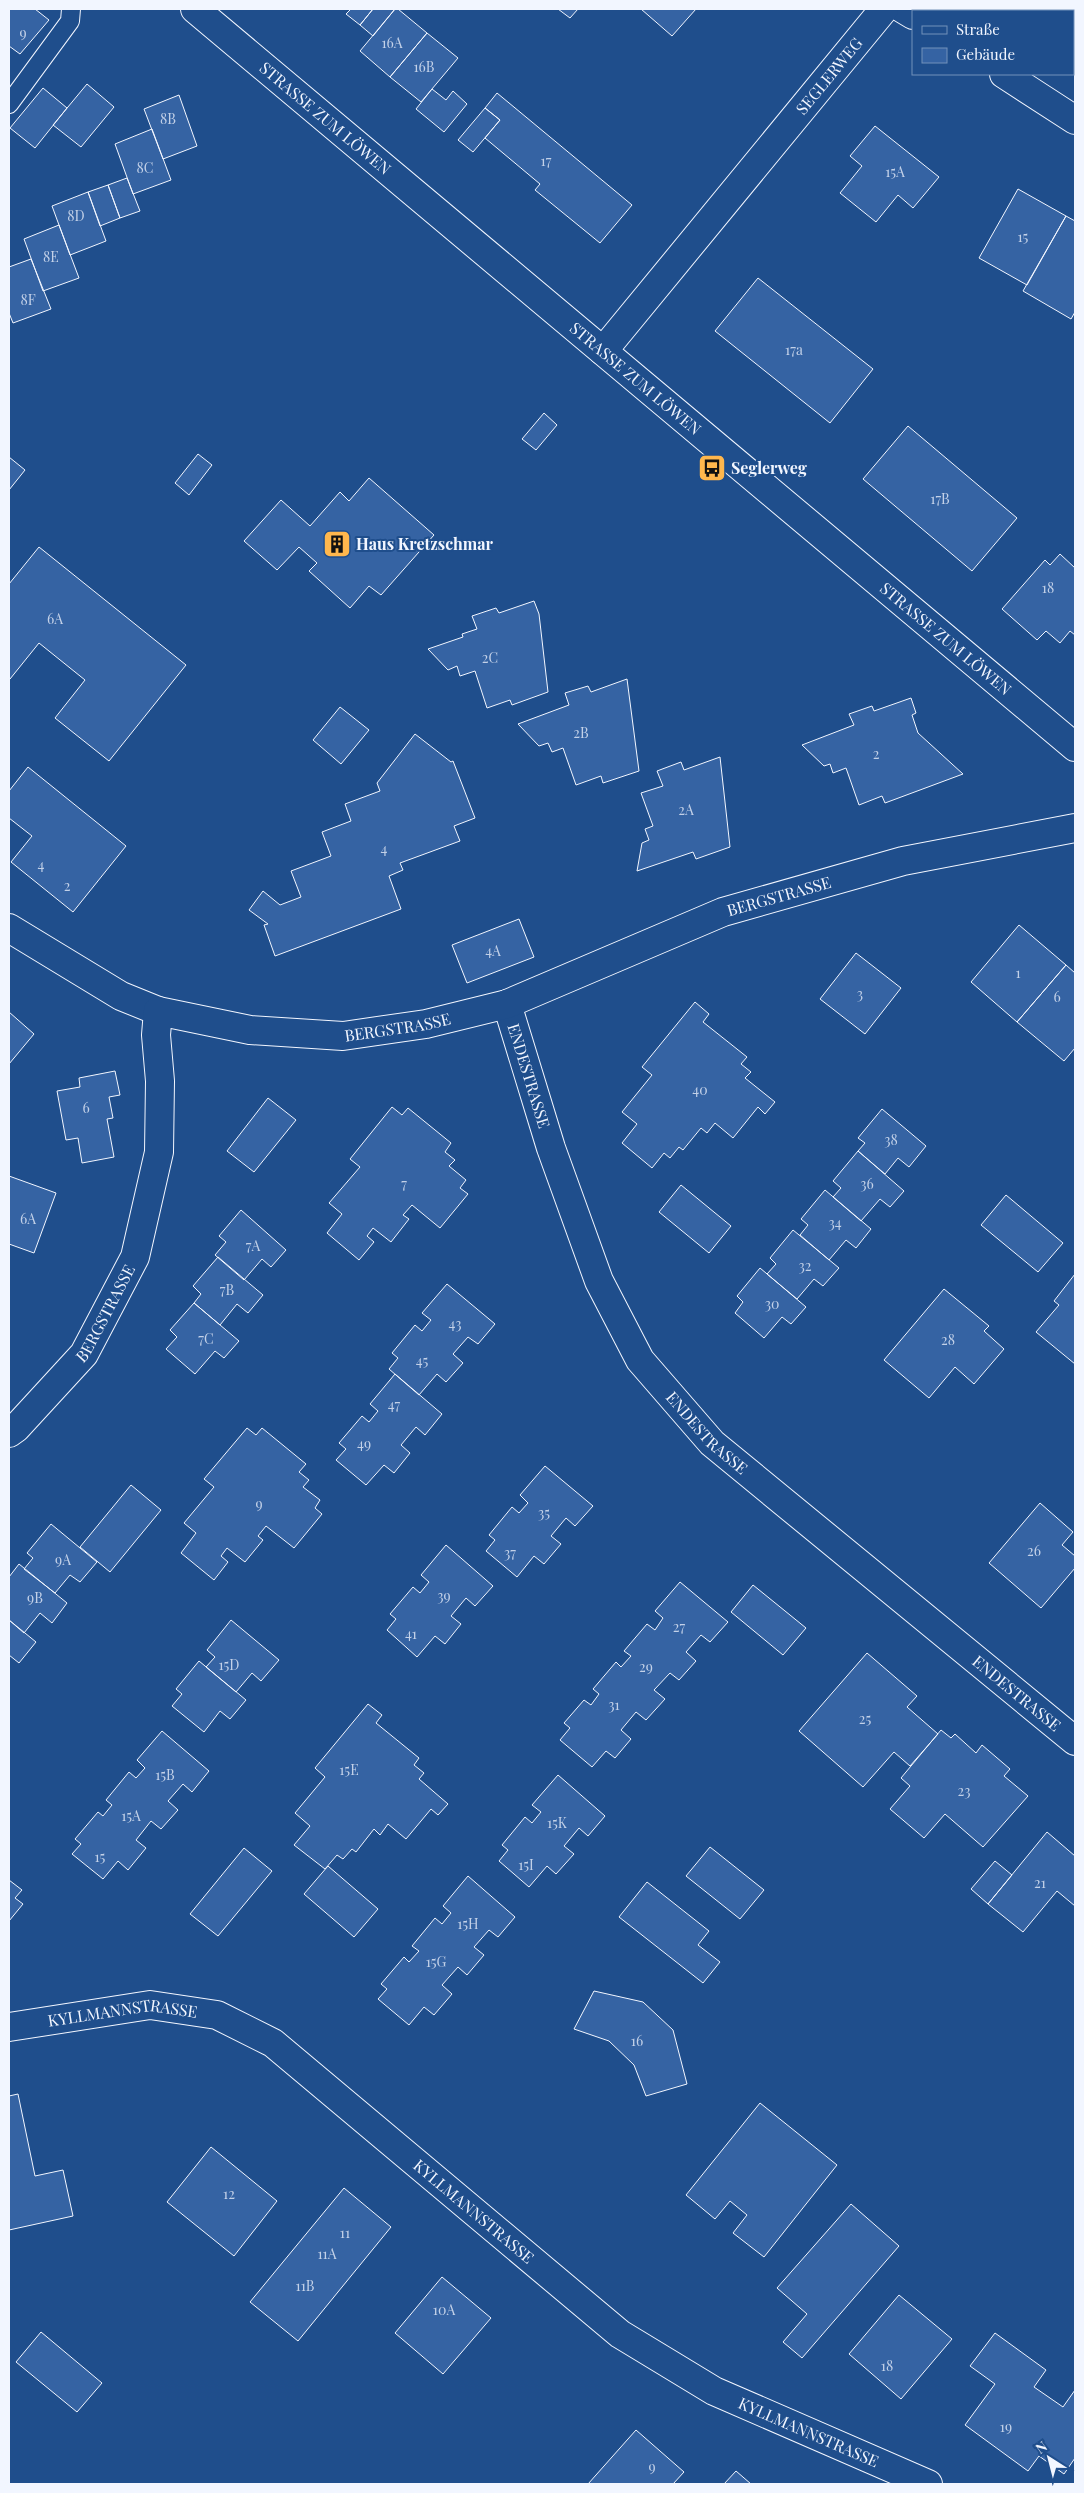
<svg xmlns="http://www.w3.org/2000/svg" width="1084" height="2493" viewBox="0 0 1084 2493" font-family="'Playfair Display',serif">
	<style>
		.building { fill: #3563a3; stroke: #f2f6ff }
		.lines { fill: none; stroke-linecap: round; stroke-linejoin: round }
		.service-casing { stroke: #f2f6ff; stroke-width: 20 }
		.minor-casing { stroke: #f2f6ff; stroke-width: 30 }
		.service { stroke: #1f4e8c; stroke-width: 18 }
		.minor { stroke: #1f4e8c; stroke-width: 28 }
		.labels { text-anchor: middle; stroke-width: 4; stroke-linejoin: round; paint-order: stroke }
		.number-label { font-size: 14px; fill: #c3d1e8 }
		.street-label { font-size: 16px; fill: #f2f6ff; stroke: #1f4e8c }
		.poi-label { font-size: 16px; font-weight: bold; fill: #f2f6ff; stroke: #1f4e8c; text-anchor: start }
	</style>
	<rect width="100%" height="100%" fill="#1f4e8c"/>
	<path class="building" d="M 9,9 L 35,9 L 49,20 L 20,54 L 9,46 Z
		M 351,9 L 373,9 L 360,25 L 346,14 Z
		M 373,9 L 395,9 L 373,36 L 360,25 Z
		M 395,9 L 398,9 L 427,33 L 390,77 L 360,51 Z
		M 558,9 L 578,9 L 570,18 Z
		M 641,9 L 696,9 L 672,36 Z
		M 960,9 L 1046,9 L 1049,11 L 963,11 Z
		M 427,33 L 458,58 L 421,102 L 390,77 Z
		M 87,84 L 114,107 L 81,147 L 53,125 Z
		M 43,88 L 67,108 L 35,148 L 10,128 Z
		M 432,89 L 446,100 L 453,91 L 467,104 L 444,132 L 416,109 Z
		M 497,93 L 632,205 L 600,243 L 535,190 L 540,184 L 485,138 L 500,120 L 485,108 Z
		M 179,95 L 197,146 L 163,159 L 144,109 Z
		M 485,108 L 500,120 L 473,152 L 458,140 Z
		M 875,126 L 939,177 L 913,208 L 898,195 L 876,222 L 840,193 L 862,166 L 850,156 Z
		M 152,129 L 171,180 L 133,194 L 115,144 Z
		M 127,178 L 140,211 L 120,218 L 108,185 Z
		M 108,185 L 120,218 L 100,226 L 88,192 Z
		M 1018,189 L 1066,216 L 1027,285 L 979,258 Z
		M 88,192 L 106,241 L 70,255 L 52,206 Z
		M 1066,216 L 1075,221 L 1075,312 L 1071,319 L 1023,291 Z
		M 59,225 L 79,278 L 43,291 L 24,239 Z
		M 31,259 L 51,309 L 13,323 L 9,313 L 9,267 Z
		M 758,278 L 873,369 L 830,423 L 715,331 Z
		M 544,413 L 557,425 L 536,450 L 522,439 Z
		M 908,426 L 1017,518 L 972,571 L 863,479 Z
		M 198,454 L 212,465 L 189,495 L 175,483 Z
		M 9,457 L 25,470 L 9,490 Z
		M 369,478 L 434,535 L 381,595 L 369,586 L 350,608 L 309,571 L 317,563 L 299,547 L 277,570 L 244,541 L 281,500 L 310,526 L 340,492 L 349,501 Z
		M 39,547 L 186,665 L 109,761 L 55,718 L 85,680 L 39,643 L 10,679 L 9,678 L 9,584 Z
		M 1060,554 L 1075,568 L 1075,635 L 1070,631 L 1060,643 L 1046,631 L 1037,640 L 1002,609 L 1045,560 L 1050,565 Z
		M 534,601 L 539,614 L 548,692 L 512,705 L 510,700 L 487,708 L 475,671 L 460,676 L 457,666 L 448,670 L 428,649 L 463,637 L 462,634 L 477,629 L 472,616 L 496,608 L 499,613 Z
		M 627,679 L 639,771 L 603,783 L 601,776 L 576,785 L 563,748 L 552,752 L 548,743 L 539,746 L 518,724 L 569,705 L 565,693 L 588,686 L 591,692 Z
		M 911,698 L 916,713 L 912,715 L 918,733 L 963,774 L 885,803 L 882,796 L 859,805 L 846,768 L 833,773 L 830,764 L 824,766 L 802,745 L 854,725 L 849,714 L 872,706 L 874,711 Z
		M 340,707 L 369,730 L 341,764 L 313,740 Z
		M 415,734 L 451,762 L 453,761 L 475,818 L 454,826 L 460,841 L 400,863 L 403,870 L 389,876 L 401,909 L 275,956 L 264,925 L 268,924 L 249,910 L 263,891 L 280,905 L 301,897 L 291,871 L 331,856 L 322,832 L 351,821 L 345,804 L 380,791 L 377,783 Z
		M 720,757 L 730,847 L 696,859 L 693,852 L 637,871 L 642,843 L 649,840 L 645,829 L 653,826 L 641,793 L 663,786 L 657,771 L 681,762 L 684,770 Z
		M 28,767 L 126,846 L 73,912 L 11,862 L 32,836 L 9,818 L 9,791 Z
		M 519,919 L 534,957 L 467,983 L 452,945 Z
		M 1019,925 L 1066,965 L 1017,1022 L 971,982 Z
		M 856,953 L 901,988 L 865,1034 L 820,999 Z
		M 1066,965 L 1075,973 L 1075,1048 L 1064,1061 L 1017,1022 Z
		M 695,1002 L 709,1014 L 703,1022 L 747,1057 L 741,1064 L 751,1072 L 745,1078 L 775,1102 L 765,1114 L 758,1107 L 733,1138 L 715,1123 L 707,1133 L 701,1128 L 683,1150 L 679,1147 L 670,1158 L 664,1153 L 652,1168 L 622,1143 L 637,1124 L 622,1112 L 652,1075 L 642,1067 Z
		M 9,1012 L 34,1034 L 9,1064 Z
		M 115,1071 L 120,1095 L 109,1097 L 113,1118 L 107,1119 L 114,1157 L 82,1163 L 78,1138 L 66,1140 L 57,1091 L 80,1087 L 79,1078 Z
		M 268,1098 L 296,1120 L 254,1172 L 227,1151 Z
		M 392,1107 L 402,1115 L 408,1108 L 451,1143 L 445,1152 L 455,1160 L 449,1166 L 466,1180 L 460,1188 L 468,1194 L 440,1228 L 412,1205 L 403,1215 L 409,1219 L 391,1242 L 373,1228 L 367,1236 L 374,1242 L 359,1260 L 327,1233 L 342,1214 L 329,1203 L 360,1167 L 350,1159 Z
		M 882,1109 L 926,1146 L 909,1167 L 898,1158 L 885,1174 L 858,1151 L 865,1143 L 858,1138 Z
		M 858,1151 L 904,1191 L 890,1207 L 880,1199 L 861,1221 L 833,1197 L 841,1188 L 833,1181 Z
		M 9,1176 L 56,1193 L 34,1253 L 9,1244 Z
		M 681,1185 L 731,1226 L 709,1253 L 659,1212 Z
		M 825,1190 L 871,1229 L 856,1248 L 846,1240 L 829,1260 L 800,1235 L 808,1225 L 801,1219 Z
		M 1006,1195 L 1063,1243 L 1038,1272 L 981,1225 Z
		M 241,1210 L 286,1250 L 271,1267 L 262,1259 L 244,1280 L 215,1255 L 226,1242 L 219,1236 Z
		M 793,1230 L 839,1268 L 823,1286 L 814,1279 L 797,1299 L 767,1274 L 776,1264 L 770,1258 Z
		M 218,1257 L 263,1295 L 248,1313 L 237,1304 L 220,1325 L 194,1303 L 201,1294 L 193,1286 Z
		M 760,1268 L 806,1307 L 791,1324 L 782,1317 L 764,1338 L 735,1313 L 743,1302 L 737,1296 Z
		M 1075,1274 L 1075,1364 L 1036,1332 L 1059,1305 L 1054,1301 Z
		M 447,1284 L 495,1324 L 478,1344 L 468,1337 L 453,1354 L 463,1363 L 446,1382 L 437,1374 L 419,1395 L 389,1369 L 398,1358 L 392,1353 L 415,1325 L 422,1331 L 431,1320 L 422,1313 Z
		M 944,1289 L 989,1326 L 984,1331 L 1004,1349 L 974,1384 L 955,1367 L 929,1398 L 884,1360 Z
		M 194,1303 L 239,1341 L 224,1358 L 215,1351 L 195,1374 L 166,1349 L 177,1337 L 170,1330 Z
		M 395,1374 L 442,1414 L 425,1435 L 416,1427 L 401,1445 L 410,1453 L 394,1473 L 384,1465 L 366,1485 L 336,1460 L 346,1449 L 339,1443 L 362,1416 L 369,1422 L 378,1411 L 370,1404 Z
		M 247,1428 L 256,1435 L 262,1428 L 306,1464 L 299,1472 L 309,1480 L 303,1487 L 320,1500 L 315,1508 L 322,1514 L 294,1548 L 266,1526 L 258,1536 L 263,1540 L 245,1562 L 227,1548 L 221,1556 L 228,1562 L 214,1580 L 181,1553 L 196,1533 L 184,1523 L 214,1487 L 204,1479 Z
		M 545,1466 L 593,1506 L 575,1526 L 566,1518 L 551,1536 L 561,1544 L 544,1564 L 534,1556 L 517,1577 L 486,1551 L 495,1540 L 489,1535 L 512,1507 L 519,1513 L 528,1503 L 520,1495 Z
		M 131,1485 L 161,1510 L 110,1572 L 80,1547 Z
		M 1040,1503 L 1073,1532 L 1062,1545 L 1075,1556 L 1075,1568 L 1041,1608 L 989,1563 Z
		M 51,1524 L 97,1562 L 80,1582 L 70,1575 L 55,1593 L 24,1569 L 33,1558 L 27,1553 Z
		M 446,1545 L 493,1586 L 475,1606 L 466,1598 L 451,1616 L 461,1624 L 445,1644 L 435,1636 L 417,1657 L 387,1630 L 396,1619 L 390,1614 L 413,1587 L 420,1593 L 429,1582 L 421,1575 Z
		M 19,1564 L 67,1603 L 52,1623 L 40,1613 L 24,1633 L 9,1620 L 9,1577 Z
		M 680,1582 L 728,1622 L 710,1642 L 701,1635 L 686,1652 L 696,1661 L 679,1680 L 670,1673 L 654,1690 L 665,1699 L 646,1720 L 636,1712 L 621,1730 L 631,1739 L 615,1758 L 606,1751 L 592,1767 L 560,1740 L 570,1728 L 564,1723 L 584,1700 L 591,1705 L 599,1694 L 593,1689 L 616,1662 L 621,1667 L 631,1656 L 624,1651 L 647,1624 L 655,1630 L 663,1618 L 655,1611 Z
		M 753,1585 L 806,1628 L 783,1655 L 731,1612 Z
		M 9,1620 L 36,1642 L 19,1663 L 9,1655 Z
		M 231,1620 L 279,1660 L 261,1681 L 252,1673 L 236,1692 L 206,1667 L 215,1657 L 207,1650 Z
		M 867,1653 L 917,1696 L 907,1707 L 938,1734 L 910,1766 L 894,1752 L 863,1787 L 799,1731 Z
		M 199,1661 L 246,1700 L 230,1719 L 220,1711 L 204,1732 L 172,1706 L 182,1694 L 176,1689 Z
		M 368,1704 L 382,1715 L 376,1723 L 419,1758 L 414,1765 L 424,1773 L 419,1779 L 448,1804 L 438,1815 L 431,1809 L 406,1839 L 388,1824 L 380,1835 L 374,1829 L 356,1852 L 352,1849 L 343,1859 L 337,1855 L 325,1869 L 294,1845 L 310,1826 L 295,1813 L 325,1777 L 315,1768 Z
		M 941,1730 L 951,1738 L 955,1734 L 976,1753 L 982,1745 L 1010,1769 L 1004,1776 L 1028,1796 L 983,1847 L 945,1814 L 924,1838 L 890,1809 L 910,1786 L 901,1778 Z
		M 162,1731 L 209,1771 L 192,1792 L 183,1784 L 168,1801 L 178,1810 L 161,1829 L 151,1821 L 136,1840 L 146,1848 L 128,1870 L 118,1861 L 103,1879 L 72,1854 L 81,1844 L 75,1839 L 98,1812 L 103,1816 L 112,1805 L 106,1800 L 129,1772 L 136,1778 L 145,1768 L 137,1760 Z
		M 558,1775 L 605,1816 L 588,1836 L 579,1828 L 564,1846 L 574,1854 L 556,1874 L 547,1866 L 529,1887 L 499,1861 L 508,1850 L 502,1845 L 525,1817 L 532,1823 L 541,1812 L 532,1805 Z
		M 1047,1832 L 1075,1856 L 1075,1906 L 1057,1891 L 1023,1932 L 988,1904 Z
		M 710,1847 L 764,1890 L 740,1919 L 686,1876 Z
		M 244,1848 L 272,1871 L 218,1936 L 190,1914 Z
		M 995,1861 L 1012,1875 L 988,1904 L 971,1889 Z
		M 328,1866 L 378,1909 L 354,1937 L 304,1894 Z
		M 468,1876 L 515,1917 L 498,1937 L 489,1930 L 474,1947 L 484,1955 L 467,1975 L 458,1967 L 442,1985 L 452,1994 L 434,2015 L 424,2007 L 409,2025 L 378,1999 L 387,1989 L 381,1984 L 404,1957 L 409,1962 L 419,1951 L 412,1946 L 435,1918 L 442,1924 L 451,1913 L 443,1906 Z
		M 9,1880 L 22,1890 L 15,1898 L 23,1904 L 9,1921 Z
		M 647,1882 L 709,1931 L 698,1945 L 720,1962 L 703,1983 L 619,1917 Z
		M 594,1991 L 643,2002 L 673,2030 L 687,2084 L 646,2096 L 634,2065 L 609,2041 L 574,2029 Z
		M 18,2094 L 35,2176 L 63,2170 L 73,2216 L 9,2230 L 9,2096 Z
		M 760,2103 L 837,2165 L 764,2257 L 733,2233 L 747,2215 L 730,2201 L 715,2219 L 686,2195 Z
		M 211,2147 L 277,2201 L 234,2256 L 167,2202 Z
		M 344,2188 L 391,2227 L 298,2341 L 250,2302 Z
		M 851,2204 L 899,2246 L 802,2358 L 783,2342 L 807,2314 L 777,2288 Z
		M 442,2277 L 491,2318 L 443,2374 L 395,2333 Z
		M 899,2295 L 952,2339 L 901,2399 L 849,2354 Z
		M 41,2332 L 102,2383 L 77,2412 L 16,2362 Z
		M 995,2333 L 1046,2370 L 1034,2387 L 1063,2407 L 1075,2390 L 1075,2458 L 1064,2474 L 1039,2456 L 1028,2471 L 965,2425 L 995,2384 L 970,2366 Z
		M 636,2430 L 684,2472 L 673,2484 L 588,2484 Z
		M 736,2471 L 751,2484 L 724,2484 Z"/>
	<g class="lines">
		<g class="service-casing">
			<path id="service" d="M 9,104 L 70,21 L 71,9"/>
		</g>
		<g class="minor-casing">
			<g id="minor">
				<path id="s1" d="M 195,9 L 1075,747"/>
				<path d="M 903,9 L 913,15"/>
				<path d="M 1004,74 L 1075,120"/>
				<path id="s2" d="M 603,351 L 884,9"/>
				<path d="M 9,928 L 121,996 L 158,1011"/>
				<path id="s3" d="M 507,1004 L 551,1148 L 599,1281 L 640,1360 L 712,1443 L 1075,1741"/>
				<path id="s4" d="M 9,1433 L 16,1428 L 84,1354 L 135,1257 L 159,1152 L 160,1081 L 156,1035 L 158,1011 L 250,1030 L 343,1036 L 426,1024 L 507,1004 L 723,912 L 903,861 L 1075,828"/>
				<path id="s5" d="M 9,2027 L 150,2005 L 217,2015 L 273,2043 L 620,2334 L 714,2391 L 928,2484"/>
			</g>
		</g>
		<use href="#service" class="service"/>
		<use href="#minor" class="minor"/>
	</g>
	<defs>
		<g id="bus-square" transform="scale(1.4375)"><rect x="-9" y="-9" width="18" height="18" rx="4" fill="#ffb74d" stroke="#1f4e8c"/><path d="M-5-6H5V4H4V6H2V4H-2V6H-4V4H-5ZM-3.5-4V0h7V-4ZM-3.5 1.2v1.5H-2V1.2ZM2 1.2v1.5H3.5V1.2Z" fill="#111"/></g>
		<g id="building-square" transform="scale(1.4375)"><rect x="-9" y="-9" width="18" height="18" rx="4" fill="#ffb74d" stroke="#1f4e8c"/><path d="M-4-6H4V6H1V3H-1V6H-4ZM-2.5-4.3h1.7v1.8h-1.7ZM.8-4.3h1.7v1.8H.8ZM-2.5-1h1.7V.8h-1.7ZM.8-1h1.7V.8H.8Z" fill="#111"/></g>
	</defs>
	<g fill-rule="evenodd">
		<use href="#bus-square" x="712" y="468"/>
		<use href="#building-square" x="337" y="544"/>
	</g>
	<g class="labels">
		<g class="number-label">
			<text x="23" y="38">9</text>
			<text x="392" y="48">16A</text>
			<text x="424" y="72">16B</text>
			<text x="168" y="124">8B</text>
			<text x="546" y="166">17</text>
			<text x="145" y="173">8C</text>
			<text x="895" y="177">15A</text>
			<text x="76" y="221">8D</text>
			<text x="1023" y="242">15</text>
			<text x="51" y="262">8E</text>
			<text x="28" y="305">8F</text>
			<text x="794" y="355">17a</text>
			<text x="940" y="504">17B</text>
			<text x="1048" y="593">18</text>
			<text x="55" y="624">6A</text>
			<text x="490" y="663">2C</text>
			<text x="581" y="738">2B</text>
			<text x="876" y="759">2</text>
			<text x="686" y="815">2A</text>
			<text x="384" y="854">4</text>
			<text x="41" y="870">4</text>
			<text x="67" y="891">2</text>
			<text x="493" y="956">4A</text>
			<text x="1018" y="978">1</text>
			<text x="860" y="999">3</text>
			<text x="1057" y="1002">6</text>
			<text x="700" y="1095">40</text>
			<text x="86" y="1113">6</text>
			<text x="891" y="1145">38</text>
			<text x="404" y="1189">7</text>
			<text x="867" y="1189">36</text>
			<text x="28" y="1224">6A</text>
			<text x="835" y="1228">34</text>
			<text x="253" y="1251">7A</text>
			<text x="805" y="1271">32</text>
			<text x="227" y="1295">7B</text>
			<text x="772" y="1309">30</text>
			<text x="455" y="1329">43</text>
			<text x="206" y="1344">7C</text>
			<text x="948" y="1345">28</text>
			<text x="422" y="1366">45</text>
			<text x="394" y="1410">47</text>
			<text x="364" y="1449">49</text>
			<text x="259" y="1509">9</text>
			<text x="544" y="1518">35</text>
			<text x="1034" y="1556">26</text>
			<text x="510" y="1558">37</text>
			<text x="63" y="1565">9A</text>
			<text x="444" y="1601">39</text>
			<text x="35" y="1603">9B</text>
			<text x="679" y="1632">27</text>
			<text x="411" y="1639">41</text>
			<text x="229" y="1670">15D</text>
			<text x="646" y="1672">29</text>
			<text x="614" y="1710">31</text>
			<text x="865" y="1724">25</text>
			<text x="349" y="1775">15E</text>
			<text x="165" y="1780">15B</text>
			<text x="964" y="1796">23</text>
			<text x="131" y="1821">15A</text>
			<text x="557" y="1828">15K</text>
			<text x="100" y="1862">15</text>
			<text x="526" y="1870">15I</text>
			<text x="1040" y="1888">21</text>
			<text x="468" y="1929">15H</text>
			<text x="436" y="1967">15G</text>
			<text x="637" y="2046">16</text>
			<text x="229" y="2199">12</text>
			<text x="345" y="2238">11</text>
			<text x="327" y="2259">11A</text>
			<text x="305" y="2291">11B</text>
			<text x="444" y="2315">10A</text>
			<text x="887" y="2371">18</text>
			<text x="1006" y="2432">19</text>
			<text x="652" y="2472">9</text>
		</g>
		<g class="street-label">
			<text dy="6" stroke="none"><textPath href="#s2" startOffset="356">SEGLERWEG</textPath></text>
			<text dy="6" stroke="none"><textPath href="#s1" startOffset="170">STRASSE ZUM LÖWEN</textPath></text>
			<text dy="6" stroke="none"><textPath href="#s1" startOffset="575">STRASSE ZUM LÖWEN</textPath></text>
			<text dy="6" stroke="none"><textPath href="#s1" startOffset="980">STRASSE ZUM LÖWEN</textPath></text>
			<text dy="6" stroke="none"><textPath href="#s4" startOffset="1115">BERGSTRASSE</textPath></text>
			<text dy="6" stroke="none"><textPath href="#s4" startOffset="710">BERGSTRASSE</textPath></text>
			<text dy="6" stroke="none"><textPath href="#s3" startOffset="75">ENDESTRASSE</textPath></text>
			<text dy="6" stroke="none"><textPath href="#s4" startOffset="155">BERGSTRASSE</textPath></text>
			<text dy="6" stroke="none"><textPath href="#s3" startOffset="480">ENDESTRASSE</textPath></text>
			<text dy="6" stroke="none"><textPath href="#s3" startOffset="885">ENDESTRASSE</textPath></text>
			<text dy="6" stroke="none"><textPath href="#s5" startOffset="115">KYLLMANNSTRASSE</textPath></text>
			<text dy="6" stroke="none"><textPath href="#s5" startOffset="535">KYLLMANNSTRASSE</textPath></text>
			<text dy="6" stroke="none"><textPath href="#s5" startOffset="939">KYLLMANNSTRASSE</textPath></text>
		</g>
		<g class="poi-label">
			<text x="731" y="474">Seglerweg</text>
			<text x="356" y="550">Haus Kretzschmar</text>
		</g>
	</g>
	<rect width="1084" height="2493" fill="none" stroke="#f2f6ff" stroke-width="20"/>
	<rect x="912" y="10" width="162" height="65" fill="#1f4e8c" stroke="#7391ba"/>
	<rect x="922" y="26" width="25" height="8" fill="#1f4e8c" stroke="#7391ba"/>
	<text x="956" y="35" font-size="15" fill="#f2f6ff">Straße</text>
	<rect x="922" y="48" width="25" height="15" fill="#3563a3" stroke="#7391ba"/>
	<text x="956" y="60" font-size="15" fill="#f2f6ff">Gebäude</text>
	<g transform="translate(1049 2458) rotate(324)" stroke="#1f4e8c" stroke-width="4" paint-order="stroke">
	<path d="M0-4L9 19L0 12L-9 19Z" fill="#f2f6ff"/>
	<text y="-8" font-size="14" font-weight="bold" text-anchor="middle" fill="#f2f6ff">N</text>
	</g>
</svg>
